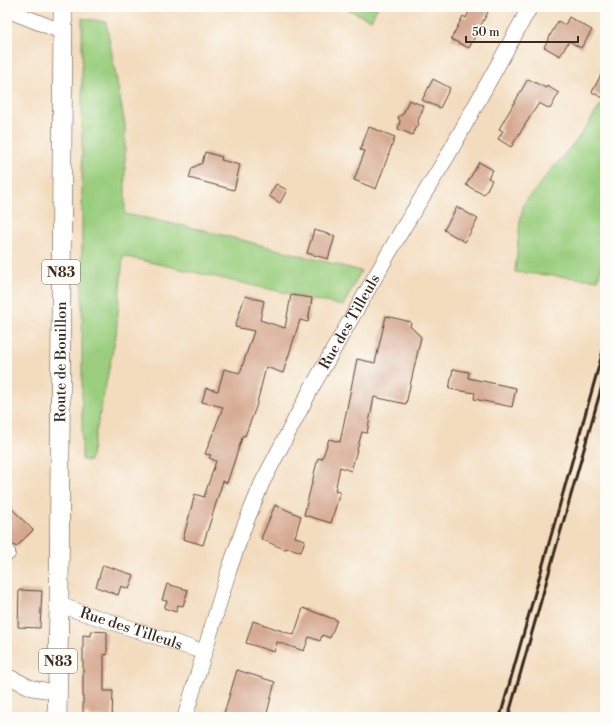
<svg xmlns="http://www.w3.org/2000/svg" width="612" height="724" viewBox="0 0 612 724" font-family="'Libre Bodoni',serif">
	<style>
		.green { fill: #9ace7e; stroke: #6a7c4e }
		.building { fill: #d5a78f }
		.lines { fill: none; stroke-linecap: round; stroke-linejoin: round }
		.minor-casing { stroke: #574536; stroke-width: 16 }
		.major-casing { stroke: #574536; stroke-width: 20 }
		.minor { stroke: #fff; stroke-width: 15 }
		.major { stroke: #fff; stroke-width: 19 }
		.rail { stroke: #3b2a1e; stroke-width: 3 }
		.labels { text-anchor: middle; stroke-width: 4; stroke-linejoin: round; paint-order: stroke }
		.shield { fill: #fdfcf7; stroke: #75695f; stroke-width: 1 }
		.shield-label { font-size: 14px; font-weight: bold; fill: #3b2a1e }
		.street-label { font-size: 15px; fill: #3b2a1e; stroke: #fdfcf7 }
	</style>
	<rect width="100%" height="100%" fill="#fdfcf7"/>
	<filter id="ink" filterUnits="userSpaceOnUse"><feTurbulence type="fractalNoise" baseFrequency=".025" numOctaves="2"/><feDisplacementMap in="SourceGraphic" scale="8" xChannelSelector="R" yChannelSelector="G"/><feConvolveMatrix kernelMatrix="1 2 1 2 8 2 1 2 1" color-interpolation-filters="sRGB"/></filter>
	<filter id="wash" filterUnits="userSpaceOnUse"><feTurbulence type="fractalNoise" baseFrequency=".012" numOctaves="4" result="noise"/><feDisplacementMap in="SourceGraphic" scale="16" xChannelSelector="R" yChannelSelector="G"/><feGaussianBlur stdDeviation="0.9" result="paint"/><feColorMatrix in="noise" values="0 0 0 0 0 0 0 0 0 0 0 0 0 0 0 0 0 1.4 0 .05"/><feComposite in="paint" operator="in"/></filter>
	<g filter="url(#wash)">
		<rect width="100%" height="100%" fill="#f3dcbe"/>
		<path class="green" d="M 343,7 L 378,7 L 371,20 Z
			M 82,18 L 106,22 L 125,125 L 125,214 L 203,230 L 361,271 L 343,306 L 123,256 L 116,335 L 90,461 L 82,460 Z
			M 605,99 L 605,255 L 598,280 L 515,272 L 520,221 L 524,203 L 578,138 Z"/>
		<g id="blocks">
			<path class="building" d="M 471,7 L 478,7 L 488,12 L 469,48 L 451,39 L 463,16 L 466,18 Z
				M 569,17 L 592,30 L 581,48 L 569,41 L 560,56 L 544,47 L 558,21 L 565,25 Z
				M 605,67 L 605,99 L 592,92 Z
				M 433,79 L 450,88 L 440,108 L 422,100 Z
				M 528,79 L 546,88 L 547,86 L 559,93 L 550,109 L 539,103 L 511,147 L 498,139 L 503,131 L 499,129 Z
				M 409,100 L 424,106 L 418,121 L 419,126 L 415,128 L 413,135 L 398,129 L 400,121 L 398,117 L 403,114 Z
				M 369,127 L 395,137 L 376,189 L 354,180 L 365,151 L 360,150 Z
				M 205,152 L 222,157 L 221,160 L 240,165 L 234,190 L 189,178 L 192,168 L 202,163 Z
				M 479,162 L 493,170 L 488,178 L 492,180 L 484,195 L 466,185 Z
				M 276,184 L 287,190 L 280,203 L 269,196 Z
				M 457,207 L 478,219 L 465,242 L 444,230 Z
				M 314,230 L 335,236 L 328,259 L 307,253 Z
				M 291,295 L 312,298 L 308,322 L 300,320 L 283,373 L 266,367 L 256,407 L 245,436 L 243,435 L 227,483 L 223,481 L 203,545 L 183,539 L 195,494 L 204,497 L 216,461 L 209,458 L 211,455 L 205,454 L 223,407 L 202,402 L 206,388 L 218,391 L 224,369 L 240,373 L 254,331 L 235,327 L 245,296 L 264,301 L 260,320 L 285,328 Z
				M 386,316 L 411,322 L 410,326 L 421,337 L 406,404 L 374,397 L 367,433 L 362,432 L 351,471 L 340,467 L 335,491 L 340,492 L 331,523 L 304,515 L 318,458 L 322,459 L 329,439 L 340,442 L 357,359 L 375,363 Z
				M 453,369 L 469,372 L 468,378 L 516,388 L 512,407 L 474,399 L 475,393 L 449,389 Z
				M 7,504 L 33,530 L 16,547 L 7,539 Z
				M 275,505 L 301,516 L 295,537 L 305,540 L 301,552 L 290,548 L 284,549 L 261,539 Z
				M 103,565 L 134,575 L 129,589 L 121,586 L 118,595 L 96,587 Z
				M 167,584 L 188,590 L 183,606 L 178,605 L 176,612 L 164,608 L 167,601 L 162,600 Z
				M 19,590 L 42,591 L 40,628 L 18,627 Z
				M 303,608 L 337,620 L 330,638 L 322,635 L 320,641 L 309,637 L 304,651 L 277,642 L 274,652 L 246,643 L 253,621 L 294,635 Z
				M 91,631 L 107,632 L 107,655 L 104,654 L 104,691 L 113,691 L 112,717 L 90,717 L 90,714 L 83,714 L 83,635 L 91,636 Z
				M 237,670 L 275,682 L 266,717 L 223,717 Z"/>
		</g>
	</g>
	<g filter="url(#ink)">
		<use href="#blocks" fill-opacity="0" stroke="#574536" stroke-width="1"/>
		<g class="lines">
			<g class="minor-casing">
				<g id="minor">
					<path d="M 7,10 L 63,32"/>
					<path d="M 7,552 L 8,553"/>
					<path id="s1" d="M 59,605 L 204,652"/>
					<path d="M 7,676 L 32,688 L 57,692"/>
					<path id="s2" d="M 185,717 L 229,570 L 244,527 L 262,483 L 312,387 L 402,230 L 448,155 L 530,7"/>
				</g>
			</g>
			<g class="major-casing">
				<g id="major">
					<path id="s3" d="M 57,717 L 59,605 L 63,7"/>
				</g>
			</g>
			<use href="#minor" class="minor"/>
			<use href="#major" class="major"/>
			<path class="rail" d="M 500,717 L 605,344
				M 508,717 L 605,375"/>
		</g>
	</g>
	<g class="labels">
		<g class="shield">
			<rect x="42" y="260" width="38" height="24" rx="3"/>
			<rect x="39" y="649" width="38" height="24" rx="3"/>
		</g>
		<g class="shield-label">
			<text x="61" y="277">N83</text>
			<text x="58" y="666">N83</text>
		</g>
		<g class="street-label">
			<text dy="5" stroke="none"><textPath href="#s2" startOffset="430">Rue des Tilleuls</textPath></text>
			<text dy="5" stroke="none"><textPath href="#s3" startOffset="355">Route de Bouillon</textPath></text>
			<text dy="5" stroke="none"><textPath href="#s1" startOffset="76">Rue des Tilleuls</textPath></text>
		</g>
	</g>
	<rect width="612" height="724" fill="none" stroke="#fdfcf7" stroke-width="24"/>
	<path d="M466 36v6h112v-6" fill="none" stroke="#3b2a1e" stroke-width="2"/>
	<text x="472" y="36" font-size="12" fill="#3b2a1e" stroke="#fdfcf7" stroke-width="3" paint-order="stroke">50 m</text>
</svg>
